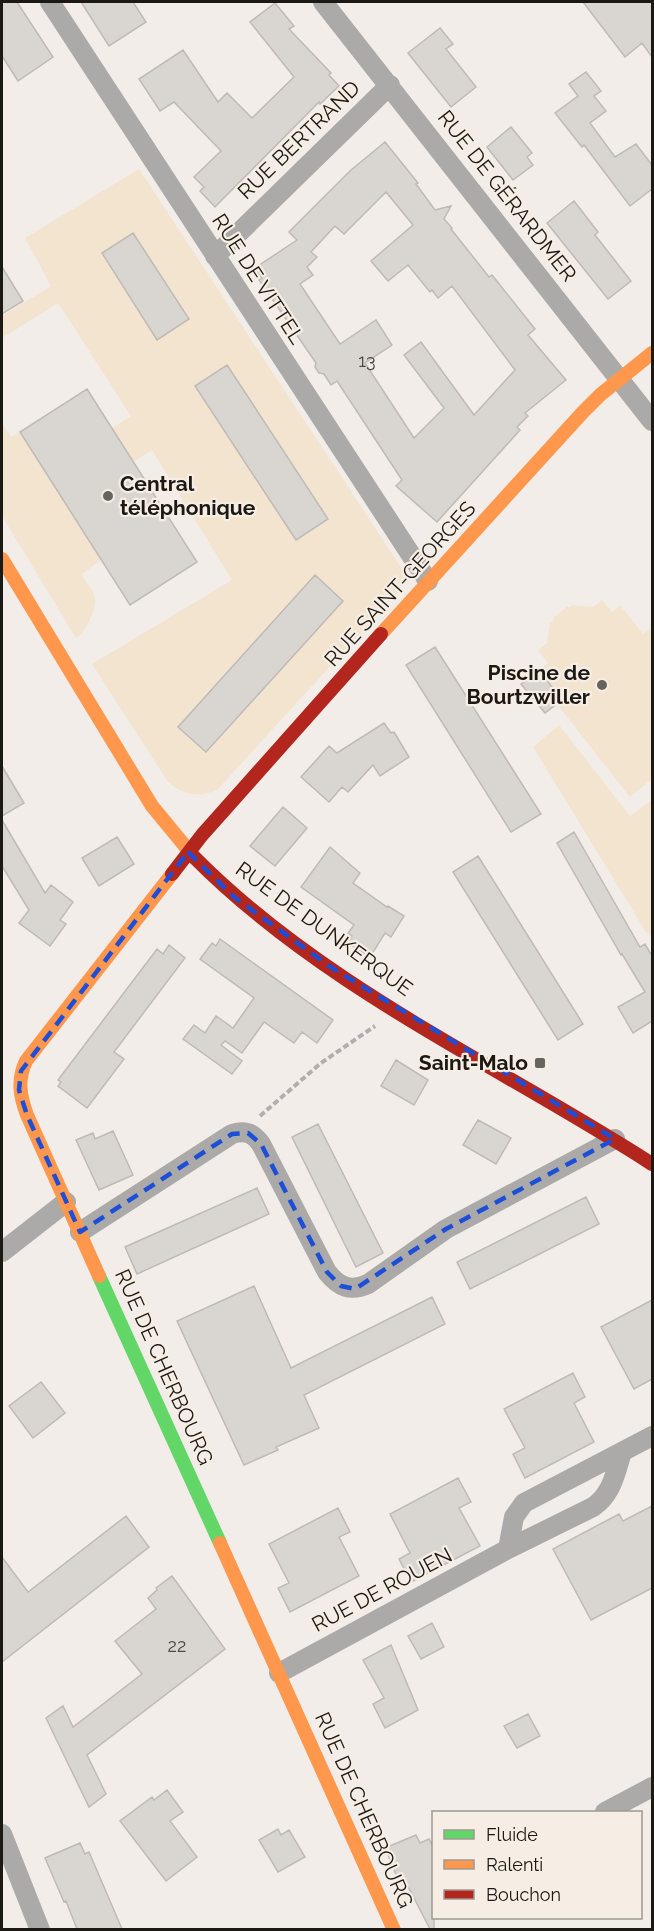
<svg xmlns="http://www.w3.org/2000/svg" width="654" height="1931" viewBox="0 0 654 1931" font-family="Raleway,sans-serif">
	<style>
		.green { fill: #f3e4d0 }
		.building { fill: #d9d5d1; stroke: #bebab6; stroke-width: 1.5; fill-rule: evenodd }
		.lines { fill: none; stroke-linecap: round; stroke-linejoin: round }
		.path { stroke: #b1afac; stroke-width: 4; stroke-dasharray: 6 3; stroke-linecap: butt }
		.street { stroke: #abaaa8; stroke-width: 20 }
		.fast { stroke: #63d668; stroke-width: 14 }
		.slow { stroke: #ff974d; stroke-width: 14 }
		.jam { stroke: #b3261e; stroke-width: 14 }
		.marked { fill: none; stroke: #1d4ed8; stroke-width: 4.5; stroke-dasharray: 12 8; stroke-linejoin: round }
		.poi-dot { fill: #67635f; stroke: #f6eee4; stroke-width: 2 }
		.labels { text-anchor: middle; stroke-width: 4.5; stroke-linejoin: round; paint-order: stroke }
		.number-label { font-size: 18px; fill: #4c4945 }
		.street-label { font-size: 21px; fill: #1c1915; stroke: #f6eee4 }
		.poi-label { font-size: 21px; font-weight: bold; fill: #1c1915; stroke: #f6eee4; text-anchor: end }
	</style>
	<rect width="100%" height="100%" fill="#f2ede8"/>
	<path class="green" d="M 139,169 L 404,572 L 400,590 L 217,790 C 197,798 184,795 168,782 L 92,664 L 232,580 L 152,450 L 133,462 L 112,428 L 131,416 L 58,303 L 2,338 L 2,316 L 51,286 L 25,238 Z
		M 2,422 L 11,437 L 20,432 L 101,560 L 82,574 C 84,581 91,587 94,594 C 99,606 86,632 76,638 L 2,516 Z
		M 602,600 L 612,612 L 620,605 L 643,634 L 650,629 L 652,630 L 652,779 L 630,797 L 557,704 L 562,699 L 539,670 L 548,663 L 538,650 L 547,643 L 550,623 L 554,620 L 553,618 L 568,606 L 569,608 L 573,605 L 593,607 Z
		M 559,725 L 630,816 L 652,800 L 652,935 L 646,932 L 533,747 Z"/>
	<path class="building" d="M 2,2 L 17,2 L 53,57 L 18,81 L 2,56 Z
		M 81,2 L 133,2 L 146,22 L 109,46 Z
		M 583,2 L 652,2 L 652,57 L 642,43 L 625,57 Z
		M 275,3 L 294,26 L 289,29 L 331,73 L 329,75 L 339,86 L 320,104 L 319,102 L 215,207 L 200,191 L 204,187 L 194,177 L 221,151 L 174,102 L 160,111 L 139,79 L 183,50 L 218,102 L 227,93 L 252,118 L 294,77 L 250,22 Z
		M 440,28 L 453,44 L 446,49 L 476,87 L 451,107 L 408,53 Z
		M 586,72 L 601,91 L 594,96 L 606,111 L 590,123 L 615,157 L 636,144 L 652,165 L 652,189 L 630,206 L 584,145 L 582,147 L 555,113 L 578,96 L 569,84 Z
		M 511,127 L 532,153 L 527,157 L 533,165 L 513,180 L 487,147 Z
		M 385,142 L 418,183 L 416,184 L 435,210 L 451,206 L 444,219 L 452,228 L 451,229 L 489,277 L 492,275 L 535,329 L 528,335 L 566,380 L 525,413 L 528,416 L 517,427 L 520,430 L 437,522 L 396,486 L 402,480 L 337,381 L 331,385 L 324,374 L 319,373 L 315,367 L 316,363 L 259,280 L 262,278 L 255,268 L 297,240 L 289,232 L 351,170 ZM 386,192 L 413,225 L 371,261 L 388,281 L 408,265 L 430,292 L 432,290 L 438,298 L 452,286 L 515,370 L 474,415 L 421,342 L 404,355 L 444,408 L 414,438 L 365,363 L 392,345 L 376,320 L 340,344 L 300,284 L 313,275 L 307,267 L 317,257 L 311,252 L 335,226 L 344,234 Z
		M 574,201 L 598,232 L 595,235 L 631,281 L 608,299 L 547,223 Z
		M 133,233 L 189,319 L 157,340 L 102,253 Z
		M 2,267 L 23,301 L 2,314 Z
		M 227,365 L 328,519 L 296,540 L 195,386 Z
		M 87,389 L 197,562 L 130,605 L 20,432 Z
		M 315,575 L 343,601 L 206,752 L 178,727 Z
		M 435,647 L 541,814 L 511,832 L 406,665 Z
		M 539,670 L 562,700 L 545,713 L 521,684 Z
		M 384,723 L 391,733 L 394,732 L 409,757 L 380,776 L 373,765 L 348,792 L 342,787 L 329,802 L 301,777 L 329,746 L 337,753 Z
		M 2,766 L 24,803 L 2,816 Z
		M 283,807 L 307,828 L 275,866 L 250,846 Z
		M 2,820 L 45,893 L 51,885 L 73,902 L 60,920 L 66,924 L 50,946 L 19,923 L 29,910 L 2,866 Z
		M 574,832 L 640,947 L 645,944 L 652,956 L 652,1021 L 633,1033 L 618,1007 L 645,992 L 622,954 L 621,955 L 557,843 Z
		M 117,837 L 134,864 L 99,886 L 82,858 Z
		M 330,847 L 360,873 L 353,883 L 387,907 L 388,906 L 404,916 L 391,937 L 385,933 L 370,957 L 348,943 L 352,936 L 348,933 L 354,925 L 301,887 Z
		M 478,856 L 583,1024 L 558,1040 L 453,872 Z
		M 220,939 L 333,1020 L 317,1043 L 302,1032 L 294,1043 L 264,1022 L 242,1053 L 225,1041 L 221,1045 L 242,1061 L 232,1074 L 183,1039 L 194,1025 L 205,1033 L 216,1016 L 233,1028 L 254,998 L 200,959 L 212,943 L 216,946 Z
		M 169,945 L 185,958 L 114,1052 L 124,1059 L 87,1108 L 58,1086 L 61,1082 L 58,1080 L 157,949 L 163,954 Z
		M 396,1060 L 428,1080 L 414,1105 L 381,1086 Z
		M 478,1120 L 511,1138 L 496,1164 L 463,1145 Z
		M 318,1124 L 383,1253 L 356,1267 L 292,1137 Z
		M 113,1131 L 133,1175 L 99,1190 L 76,1140 L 93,1133 L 95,1139 Z
		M 257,1188 L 269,1214 L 137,1274 L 125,1247 Z
		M 586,1197 L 599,1224 L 470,1289 L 457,1262 Z
		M 254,1286 L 291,1368 L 432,1297 L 445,1324 L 304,1395 L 319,1428 L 276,1447 L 278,1450 L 244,1465 L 177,1321 Z
		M 652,1300 L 652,1379 L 634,1389 L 601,1327 Z
		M 573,1373 L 585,1397 L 574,1403 L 594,1442 L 525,1478 L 513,1454 L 525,1448 L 504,1409 Z
		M 41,1382 L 65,1413 L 33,1438 L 9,1406 Z
		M 458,1478 L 471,1502 L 459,1508 L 480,1546 L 411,1582 L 399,1559 L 410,1553 L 390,1514 Z
		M 652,1506 L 652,1588 L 591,1620 L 553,1549 L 619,1514 L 623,1521 Z
		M 338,1508 L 350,1532 L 339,1537 L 359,1576 L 290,1612 L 278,1588 L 289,1583 L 269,1544 Z
		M 126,1516 L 149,1547 L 2,1662 L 2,1557 L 28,1592 Z
		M 172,1576 L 225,1649 L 87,1755 L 106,1794 L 89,1807 L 46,1718 L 63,1706 L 73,1727 L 142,1674 L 115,1641 L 156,1609 L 148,1598 L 157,1590 L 156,1588 Z
		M 432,1623 L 444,1647 L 421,1659 L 408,1636 Z
		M 391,1645 L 418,1710 L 385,1728 L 373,1704 L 384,1698 L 363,1660 Z
		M 528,1714 L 540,1736 L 517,1748 L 504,1726 Z
		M 167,1790 L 183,1812 L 170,1821 L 197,1857 L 166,1881 L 120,1821 L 152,1797 L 154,1800 Z
		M 278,1829 L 281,1835 L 289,1830 L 305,1857 L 278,1872 L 259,1840 Z
		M 416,1835 L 420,1843 L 429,1839 L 434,1849 L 434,1929 L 430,1929 L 402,1875 L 397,1877 L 385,1848 Z
		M 80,1843 L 85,1854 L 89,1852 L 122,1929 L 77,1929 L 66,1901 L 64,1902 L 45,1858 Z"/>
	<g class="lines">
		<path class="path" d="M 260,1116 L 321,1063 L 375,1026"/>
		<path class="street" d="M 50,2 L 428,581
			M 323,2 L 652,421
			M 215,256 L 390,85
			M 80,1232 L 232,1134 C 246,1130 253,1133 261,1144 L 327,1272 C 339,1287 350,1292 368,1284 L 446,1229 L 615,1139
			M 2,1252 L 66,1202
			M 508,1549 L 514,1517 L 524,1503 L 652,1436
			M 279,1673 L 508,1549 L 593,1507 C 612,1494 615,1474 622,1452
			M 605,1812 L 652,1787
			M 2,1834 L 40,1930"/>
		<path class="fast" d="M 99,1276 L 220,1543"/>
		<path class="slow" d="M 2,559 L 152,806 L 194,857
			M 381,634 L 583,412 L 600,395 L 652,353
			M 99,1276 L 27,1115 C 20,1096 17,1080 26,1061 L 172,874
			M 220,1543 L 394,1930"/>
		<path class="jam" d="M 194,857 C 324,988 498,1065 652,1164
			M 172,874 L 202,835 L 381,634"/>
	</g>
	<path class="marked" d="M 188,852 L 234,897 L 332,968 L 615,1139 L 446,1229 L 355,1289 L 341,1286 L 327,1272 L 261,1144 L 248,1133 L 232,1134 L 80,1232 L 27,1115 L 19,1090 L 21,1071 Z"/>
	<g class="poi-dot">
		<circle cx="108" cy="496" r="6"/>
		<circle cx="602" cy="685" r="6"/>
		<rect x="534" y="1057" width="12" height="12" rx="3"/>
	</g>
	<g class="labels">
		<g class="number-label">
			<text x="367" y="367">13</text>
			<text x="177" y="1652">22</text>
		</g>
		<g class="street-label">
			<text transform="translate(299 140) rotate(-44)" y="7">RUE BERTRAND</text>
			<text transform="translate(507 196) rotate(52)" y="7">RUE DE GÉRARDMER</text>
			<text transform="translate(258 279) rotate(57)" y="7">RUE DE VITTEL</text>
			<text transform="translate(400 584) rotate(-48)" y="7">RUE SAINT-GEORGES</text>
			<text transform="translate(324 929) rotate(36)" y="7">RUE DE DUNKERQUE</text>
			<text transform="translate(164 1367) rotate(66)" y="7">RUE DE CHERBOURG</text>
			<text transform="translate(382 1590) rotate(-28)" y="7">RUE DE ROUEN</text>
			<text transform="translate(364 1810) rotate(66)" y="7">RUE DE CHERBOURG</text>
		</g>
		<g class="poi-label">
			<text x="120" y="491" text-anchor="start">Central<tspan x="120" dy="24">téléphonique</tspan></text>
			<text x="590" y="680">Piscine de<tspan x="590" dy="24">Bourtzwiller</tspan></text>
			<text x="528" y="1070">Saint-Malo</text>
		</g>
	</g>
	<rect width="654" height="1931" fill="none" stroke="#1c1915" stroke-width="6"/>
	<rect x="432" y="1811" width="210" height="108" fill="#f6eee4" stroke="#9f9991" stroke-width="1.5"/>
	<rect x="444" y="1830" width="30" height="9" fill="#63d668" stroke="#9f9991" stroke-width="1.5"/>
	<text x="486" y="1841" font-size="18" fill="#1c1915">Fluide</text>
	<rect x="444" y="1860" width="30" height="9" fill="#ff974d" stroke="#9f9991" stroke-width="1.5"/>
	<text x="486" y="1871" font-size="18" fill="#1c1915">Ralenti</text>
	<rect x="444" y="1890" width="30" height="9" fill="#b3261e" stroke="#9f9991" stroke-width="1.5"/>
	<text x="486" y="1901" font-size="18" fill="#1c1915">Bouchon</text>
</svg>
